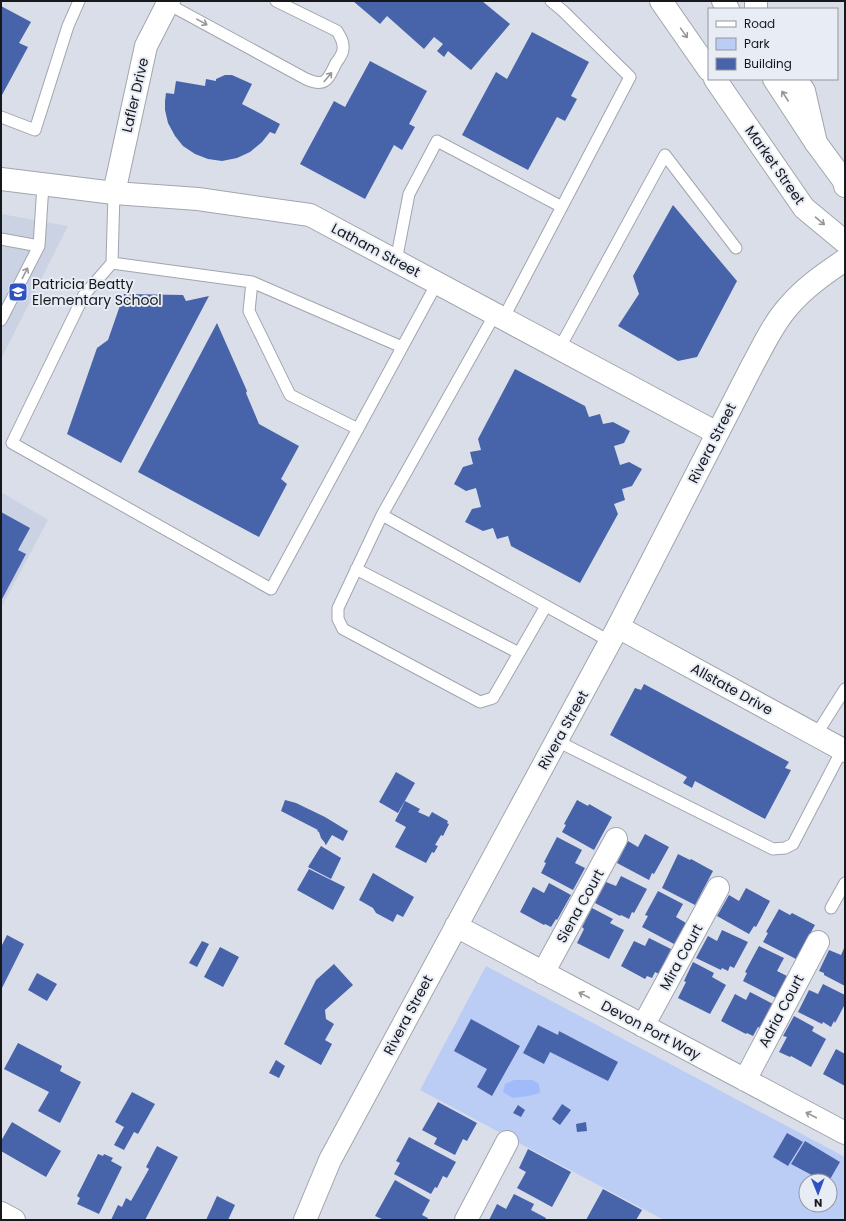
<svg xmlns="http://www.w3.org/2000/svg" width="846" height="1221" viewBox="0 0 846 1221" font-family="Poppins,sans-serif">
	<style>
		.built { fill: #cbd2e3 }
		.green { fill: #bccdf5; fill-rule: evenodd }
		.water { fill: #a1bbfa }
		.building { fill: #4763aa }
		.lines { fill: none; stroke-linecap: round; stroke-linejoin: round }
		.service-casing { stroke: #a1a5ae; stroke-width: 13 }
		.minor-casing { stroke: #a1a5ae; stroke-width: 24 }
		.tertiary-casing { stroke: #a1a5ae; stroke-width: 24 }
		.secondary-casing { stroke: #a1a5ae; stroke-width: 24 }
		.motorway-casing { stroke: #a1a5ae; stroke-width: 24 }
		.service { stroke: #fff; stroke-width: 11 }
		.minor { stroke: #fff; stroke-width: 22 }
		.tertiary { stroke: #fff; stroke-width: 22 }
		.secondary { stroke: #fff; stroke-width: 22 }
		.motorway { stroke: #fff; stroke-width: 22 }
		.oneway { stroke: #979799 }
		.labels { text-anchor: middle; stroke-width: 4; stroke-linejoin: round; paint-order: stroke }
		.street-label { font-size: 14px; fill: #17181c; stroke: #e7ecf5 }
		.poi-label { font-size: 14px; fill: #17181c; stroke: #e7ecf5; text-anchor: start }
	</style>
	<rect width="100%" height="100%" fill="#dadee8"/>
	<path class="built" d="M 1,214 L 68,226 L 1,359 Z
		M 1,492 L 48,520 L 1,608 Z"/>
	<path class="green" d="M 486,966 L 845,1157 L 845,1220 L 664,1220 L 420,1090 ZM 806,1181 L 830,1181 L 830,1205 L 806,1205 Z"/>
	<path class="water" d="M 514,1080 L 533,1080 L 539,1084 L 540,1093 L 528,1096 L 513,1098 L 503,1092 L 505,1084 Z"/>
	<path class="building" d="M 353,1 L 482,1 L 510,24 L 471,70 L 448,51 L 444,57 L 437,51 L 443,44 L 434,37 L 424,49 L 387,16 L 380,24 Z
		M 1,6 L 31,22 L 19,43 L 28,47 L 2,95 L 1,94 Z
		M 532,32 L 589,62 L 571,96 L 577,99 L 565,121 L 557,117 L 528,170 L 462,135 L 496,72 L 507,79 Z
		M 370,61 L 427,91 L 409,124 L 415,127 L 402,150 L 394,145 L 365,199 L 300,164 L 334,101 L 345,107 Z
		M 225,75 L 232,75 L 252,84 L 242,104 L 280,124 L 275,134 L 270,132 L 262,142 L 250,152 L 237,158 L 222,161 L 208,159 L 195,154 L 183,146 L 175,136 L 168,123 L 165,110 L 165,101 L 166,93 L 174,94 L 176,81 L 205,86 L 206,79 L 216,81 L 216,79 Z
		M 673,205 L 737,281 L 697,357 L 678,361 L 618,326 L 639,294 L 633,276 Z
		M 124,294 L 183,295 L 186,301 L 209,296 L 121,463 L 67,434 L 97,348 L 108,340 Z
		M 217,323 L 247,391 L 246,393 L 259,424 L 299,446 L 281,479 L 287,484 L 259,537 L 138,472 Z
		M 515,369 L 585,406 L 589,417 L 600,414 L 603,424 L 613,422 L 630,431 L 624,443 L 614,446 L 620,465 L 629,462 L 642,469 L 632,486 L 622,489 L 625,500 L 614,504 L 618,514 L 580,583 L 511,546 L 508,536 L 497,539 L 493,528 L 483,531 L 465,522 L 472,509 L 481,507 L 476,488 L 466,491 L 454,484 L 463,467 L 473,464 L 470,452 L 481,450 L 478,439 Z
		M 1,512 L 30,528 L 18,550 L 26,554 L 1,601 Z
		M 644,684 L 789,762 L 785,768 L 791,770 L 765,819 L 695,781 L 692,788 L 683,783 L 687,777 L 610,735 L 635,688 L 641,690 Z
		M 396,772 L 415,783 L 398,813 L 379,802 Z
		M 285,800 L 296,803 L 325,817 L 348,831 L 343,841 L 332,835 L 326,845 L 325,844 L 325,843 L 321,838 L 319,832 L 317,831 L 318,830 L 281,811 Z
		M 577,800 L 588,806 L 589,804 L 612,817 L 594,850 L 562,832 L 566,825 L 564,824 Z
		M 405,801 L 420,809 L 418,812 L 429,817 L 432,812 L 448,821 L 447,823 L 449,824 L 443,836 L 441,835 L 435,845 L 438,846 L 434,853 L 432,852 L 426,863 L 395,847 L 406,827 L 395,821 Z
		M 645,834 L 669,847 L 654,874 L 652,873 L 649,880 L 617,863 L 628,841 L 638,847 Z
		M 557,837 L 582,850 L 575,863 L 585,868 L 573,890 L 541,873 L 546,863 L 544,862 Z
		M 321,846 L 341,858 L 331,879 L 308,867 Z
		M 678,854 L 690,860 L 691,859 L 713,871 L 695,905 L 662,888 Z
		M 309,869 L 345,887 L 333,910 L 297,890 Z
		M 373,873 L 414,897 L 403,917 L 397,914 L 393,922 L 376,913 L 373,908 L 359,900 Z
		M 621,876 L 647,889 L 634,913 L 632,912 L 629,919 L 621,915 L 620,916 L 595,903 L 606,882 L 616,886 Z
		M 549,883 L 571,895 L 557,920 L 556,919 L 551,927 L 545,924 L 544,925 L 520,912 L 533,887 L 544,893 Z
		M 746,888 L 770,901 L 756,927 L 754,926 L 749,934 L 717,916 L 729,895 L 739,901 Z
		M 658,891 L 683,904 L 676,917 L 686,923 L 674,944 L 642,927 L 648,916 L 645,915 Z
		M 592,908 L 613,919 L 610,923 L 624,930 L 609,959 L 577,943 L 584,929 L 582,927 Z
		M 779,909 L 790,915 L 792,913 L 815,925 L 796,959 L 763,942 L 768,933 L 766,932 Z
		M 722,930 L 748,942 L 734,968 L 730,966 L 728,971 L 722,968 L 721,970 L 696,958 L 708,936 L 717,941 Z
		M 7,935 L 24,944 L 1,990 L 1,947 Z
		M 649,938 L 671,949 L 659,974 L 655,972 L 652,978 L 647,976 L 645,979 L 621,966 L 634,941 L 645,946 Z
		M 202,941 L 209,944 L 197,967 L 189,963 Z
		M 759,946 L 784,958 L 777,971 L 787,976 L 776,998 L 743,981 L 747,973 L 745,972 Z
		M 845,946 L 845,986 L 824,975 L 824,973 L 819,971 L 829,950 L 841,955 Z
		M 220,947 L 239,957 L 223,987 L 204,977 Z
		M 693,962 L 714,973 L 712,977 L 726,985 L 710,1014 L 678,998 L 686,982 L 684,981 Z
		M 334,964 L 353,985 L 325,1010 L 326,1019 L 334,1024 L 325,1040 L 332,1044 L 321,1065 L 284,1044 L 316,980 Z
		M 37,973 L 57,984 L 47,1001 L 28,990 Z
		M 823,984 L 845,995 L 845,1004 L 835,1023 L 834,1021 L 831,1027 L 823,1022 L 822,1024 L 798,1012 L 809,990 L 818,994 Z
		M 750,992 L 773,1004 L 760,1028 L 758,1027 L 753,1036 L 747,1033 L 746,1034 L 721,1021 L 735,994 L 746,1000 Z
		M 794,1016 L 814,1027 L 812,1031 L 826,1039 L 811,1067 L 791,1056 L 790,1057 L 779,1052 L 787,1037 L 783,1036 Z
		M 471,1019 L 520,1046 L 492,1096 L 477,1087 L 487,1069 L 454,1051 Z
		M 538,1025 L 558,1035 L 559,1031 L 618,1062 L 608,1081 L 550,1052 L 544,1064 L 523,1053 Z
		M 18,1043 L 62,1066 L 60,1071 L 81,1082 L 60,1123 L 38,1111 L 49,1092 L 4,1069 Z
		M 836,1049 L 845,1054 L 845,1086 L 823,1074 Z
		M 276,1060 L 285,1066 L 279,1078 L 269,1073 Z
		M 132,1092 L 155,1104 L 138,1134 L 134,1132 L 124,1150 L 114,1145 L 124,1127 L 115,1122 Z
		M 438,1102 L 477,1123 L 467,1141 L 463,1139 L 455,1155 L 434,1144 L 437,1138 L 422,1130 Z
		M 562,1104 L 571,1110 L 560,1125 L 552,1119 Z
		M 518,1105 L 525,1110 L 521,1117 L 513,1113 Z
		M 12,1122 L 61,1151 L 46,1177 L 1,1151 L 1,1141 Z
		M 586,1122 L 587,1131 L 577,1132 L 576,1124 Z
		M 787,1133 L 803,1142 L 788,1166 L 773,1157 Z
		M 409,1137 L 456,1162 L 447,1178 L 443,1176 L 437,1188 L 435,1187 L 431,1194 L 394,1174 L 400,1163 L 396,1161 Z
		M 805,1141 L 840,1162 L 829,1181 L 823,1181 L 791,1164 Z
		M 157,1146 L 178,1157 L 145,1220 L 111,1220 L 118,1205 L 122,1207 L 126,1198 L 131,1201 L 149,1169 L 146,1167 Z
		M 528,1149 L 571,1172 L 552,1207 L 517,1188 L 526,1172 L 519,1168 Z
		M 98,1154 L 103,1156 L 104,1154 L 113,1158 L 111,1161 L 122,1167 L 99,1214 L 77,1204 L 80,1198 L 77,1196 Z
		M 395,1180 L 430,1200 L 422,1215 L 428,1218 L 427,1220 L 384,1220 L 375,1216 Z
		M 603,1189 L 642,1210 L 636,1220 L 586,1220 Z
		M 514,1194 L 534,1204 L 531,1210 L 546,1218 L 545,1220 L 489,1220 L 497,1204 L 506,1209 Z
		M 217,1196 L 235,1205 L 228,1220 L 206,1220 Z"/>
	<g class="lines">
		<g class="service-casing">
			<path id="service" d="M 168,4 L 306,79 C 326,88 328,79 336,63 C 339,59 343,53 343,49 C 344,42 340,36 337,31 L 276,1
				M 1,117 L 35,130 L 68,26 L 79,1
				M 114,193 L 112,263 L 84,295 L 12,443 L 271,589 L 437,283
				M 1,239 L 39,246
				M 396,261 L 409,194 L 437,141 L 562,207
				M 112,263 L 252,282 L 402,347
				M 252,282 L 249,311 L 290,395 L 358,429
				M 495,314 L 382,515 L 611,642
				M 503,319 L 630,77 L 563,11 L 551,1
				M 1,320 L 39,246 L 43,185
				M 559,349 L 665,155 L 736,248
				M 382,515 L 338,608 L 338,619 L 343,629 L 480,702 L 493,698 L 546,606
				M 356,569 L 519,653
				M 816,735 L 845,689
				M 557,741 L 773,849 L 785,848 L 793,844 L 842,750
				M 831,908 L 845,883"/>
		</g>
		<g class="minor-casing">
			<path id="minor" d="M 1,179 L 114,193 L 198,199 L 310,215 L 717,433
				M 114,193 L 146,46 L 169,1
				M 618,627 L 845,751
				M 456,926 L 845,1133
				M 543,973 L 616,839
				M 643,1026 L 718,888
				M 745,1080 L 818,942
				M 466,1220 L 507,1142"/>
		</g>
		<g class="tertiary-casing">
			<path id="tertiary" d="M 1,1213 L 14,1220
				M 305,1220 L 330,1160 L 618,627 L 752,366 C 763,346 773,324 788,307 C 804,288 824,274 845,260"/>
		</g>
		<g class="secondary-casing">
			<path id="secondary" d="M 661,1 L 709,70
				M 723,1 L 728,9
				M 715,79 L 804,208 L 845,242
				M 774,79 L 816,143 L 844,181 L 845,186"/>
		</g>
		<g class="motorway-casing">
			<path id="motorway" d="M 756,1 L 756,9
				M 796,79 L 804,91 L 816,143"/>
		</g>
		<use href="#service" class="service"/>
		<use href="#minor" class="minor"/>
		<use href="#tertiary" class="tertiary"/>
		<use href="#secondary" class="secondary"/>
		<use href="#motorway" class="motorway"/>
	</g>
	<defs><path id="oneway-shaft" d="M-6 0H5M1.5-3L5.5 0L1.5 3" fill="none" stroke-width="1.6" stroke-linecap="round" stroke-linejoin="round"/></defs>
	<g class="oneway">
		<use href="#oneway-shaft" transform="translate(202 22) rotate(29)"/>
		<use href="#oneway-shaft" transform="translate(684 33) rotate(55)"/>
		<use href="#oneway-shaft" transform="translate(328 77) rotate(-50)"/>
		<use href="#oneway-shaft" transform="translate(785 96) rotate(-123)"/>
		<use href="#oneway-shaft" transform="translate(820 221) rotate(40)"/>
		<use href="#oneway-shaft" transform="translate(25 273) rotate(-63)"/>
		<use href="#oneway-shaft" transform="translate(584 995) rotate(-152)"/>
		<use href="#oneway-shaft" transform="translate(811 1115) rotate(-152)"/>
	</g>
	<defs>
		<g id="school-square" transform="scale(1)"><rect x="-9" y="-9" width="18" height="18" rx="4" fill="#2f52c2" stroke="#e7ecf5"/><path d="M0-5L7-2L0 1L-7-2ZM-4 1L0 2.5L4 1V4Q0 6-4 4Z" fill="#fff"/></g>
	</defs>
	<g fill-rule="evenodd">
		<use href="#school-square" x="18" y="292"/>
	</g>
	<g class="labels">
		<g class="street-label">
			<text transform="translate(135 95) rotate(-77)" y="5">Lafler Drive</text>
			<text transform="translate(775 165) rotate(55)" y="5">Market Street</text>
			<text transform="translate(376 250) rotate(28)" y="5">Latham Street</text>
			<text transform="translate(712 443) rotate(-63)" y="5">Rivera Street</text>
			<text transform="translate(732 689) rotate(29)" y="5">Allstate Drive</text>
			<text transform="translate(563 730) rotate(-61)" y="5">Rivera Street</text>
			<text transform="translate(580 906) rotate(-61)" y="5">Siena Court</text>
			<text transform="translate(681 957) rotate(-61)" y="5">Mira Court</text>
			<text transform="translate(781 1011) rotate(-62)" y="5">Adria Court</text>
			<text transform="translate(408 1015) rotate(-62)" y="5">Rivera Street</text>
			<text transform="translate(651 1030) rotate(28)" y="5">Devon Port Way</text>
		</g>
		<g class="poi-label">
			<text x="32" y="289">Patricia Beatty<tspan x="32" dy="16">Elementary School</tspan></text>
		</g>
	</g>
	<rect width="846" height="1221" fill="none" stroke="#17181c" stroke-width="4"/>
	<rect x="708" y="8" width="130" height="72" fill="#e7ecf5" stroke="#94979e"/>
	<rect x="716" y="21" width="20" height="6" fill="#ffffff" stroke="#94979e"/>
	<text x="744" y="28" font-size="12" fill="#17181c">Road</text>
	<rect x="716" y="38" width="20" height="12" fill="#bccdf5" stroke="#94979e"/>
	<text x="744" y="48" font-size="12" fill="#17181c">Park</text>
	<rect x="716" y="58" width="20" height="12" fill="#4763aa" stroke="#94979e"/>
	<text x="744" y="68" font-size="12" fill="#17181c">Building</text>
	<g transform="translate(818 1193) rotate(179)"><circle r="19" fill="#e7ecf5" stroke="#94979e"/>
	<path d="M0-3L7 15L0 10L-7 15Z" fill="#2f52c2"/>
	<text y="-6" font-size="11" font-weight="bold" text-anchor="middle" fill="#17181c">N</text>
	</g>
</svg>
